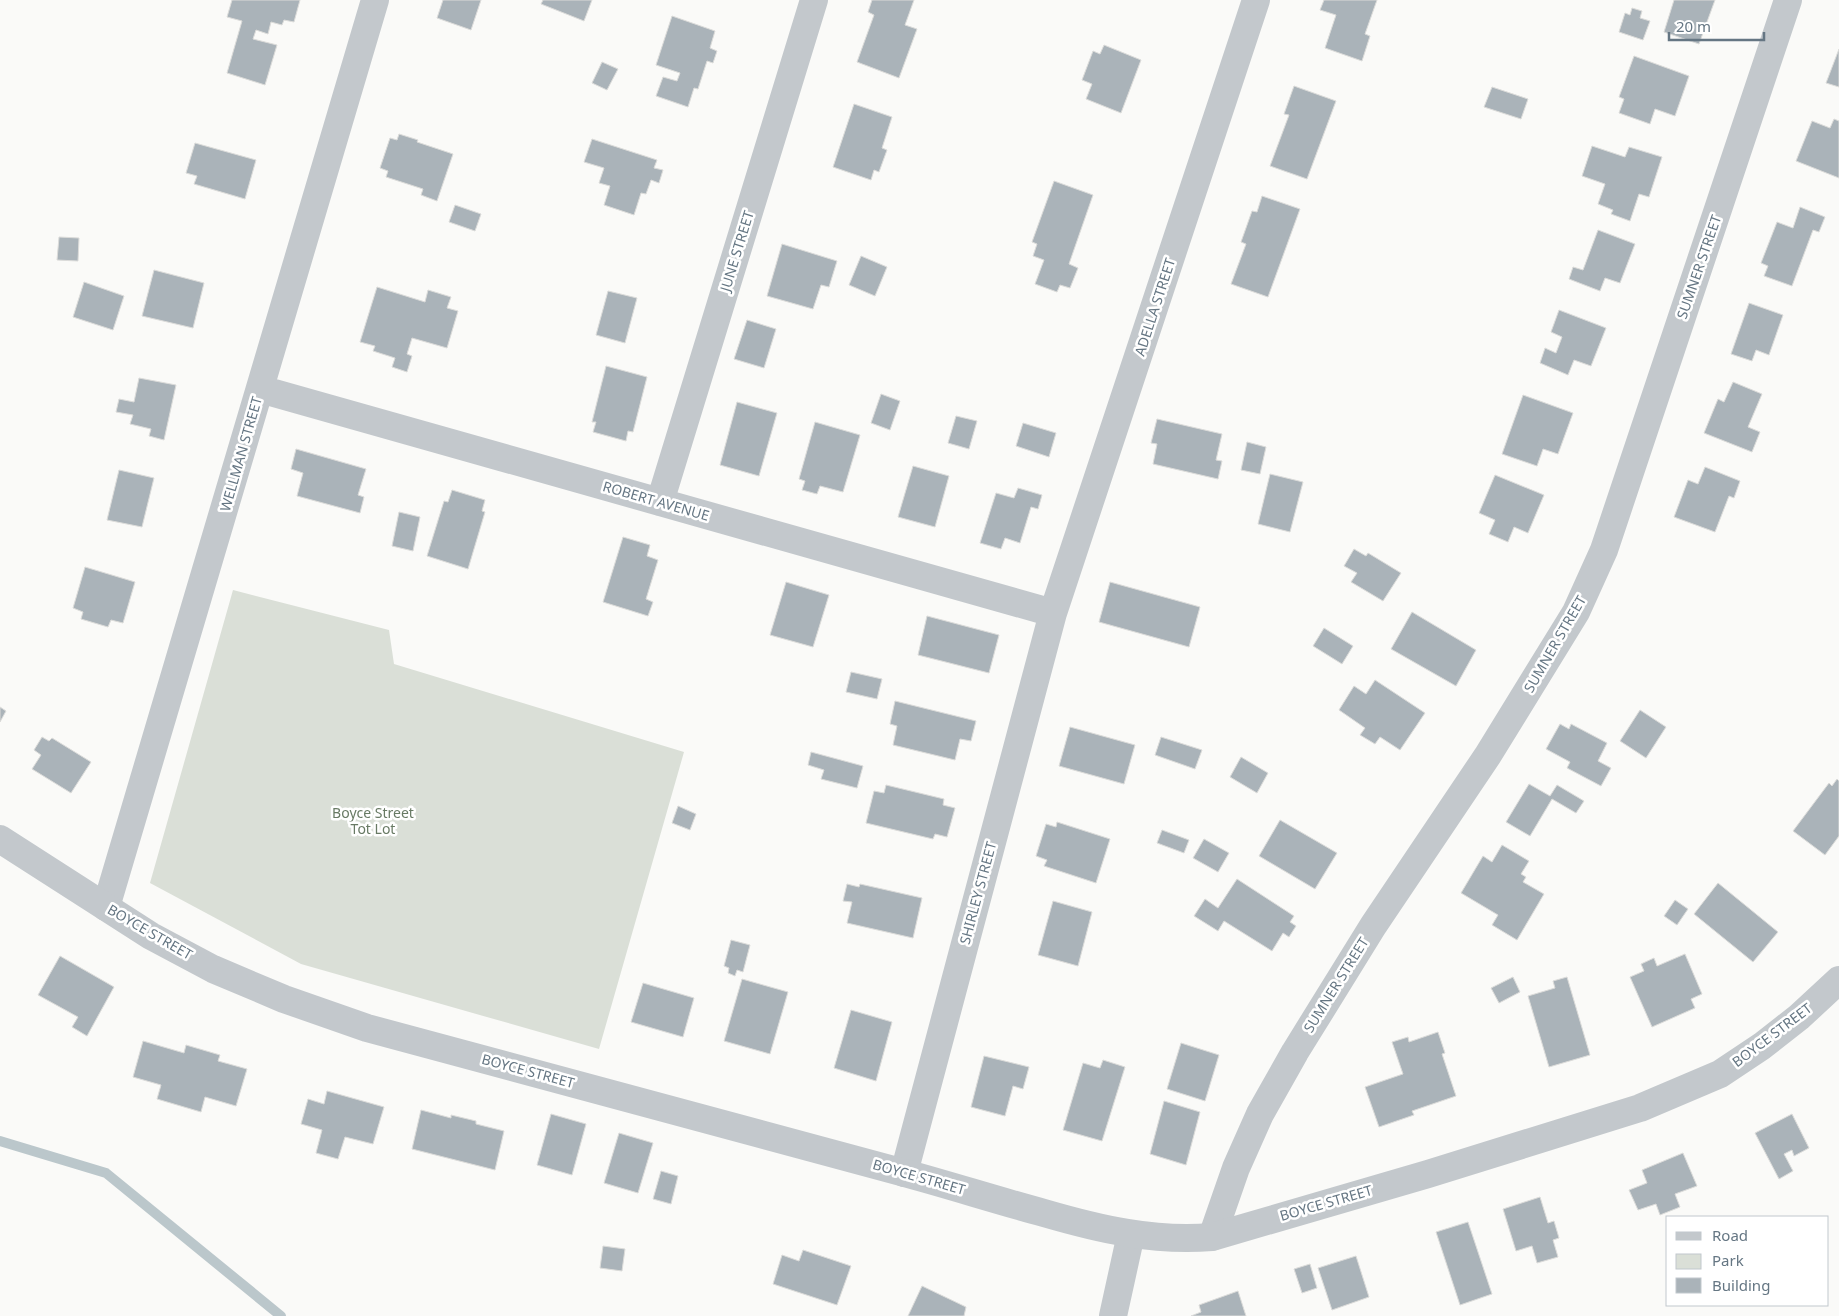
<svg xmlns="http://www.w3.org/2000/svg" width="1839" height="1316" viewBox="0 0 1839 1316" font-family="'Noto Sans',sans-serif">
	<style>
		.green { fill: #dadfd7 }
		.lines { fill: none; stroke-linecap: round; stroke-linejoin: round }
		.stream { stroke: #bbc7cb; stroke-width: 10 }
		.building { fill: #aab3b9; stroke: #dcdcda }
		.minor { stroke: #c3c8cc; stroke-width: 28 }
		.tertiary { stroke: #c3c8cc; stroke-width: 28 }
		.labels { text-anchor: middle; stroke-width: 5; stroke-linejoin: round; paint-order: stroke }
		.street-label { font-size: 14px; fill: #657683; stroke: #fff }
		.park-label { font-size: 14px; fill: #687a64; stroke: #fff }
	</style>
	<rect width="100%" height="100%" fill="#fafaf8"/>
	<path class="green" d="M 233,590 L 389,630 L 394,664 L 684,752 L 599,1049 L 301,964 L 150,883 Z"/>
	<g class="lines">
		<path class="stream" d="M 0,1141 L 106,1173 L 281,1316"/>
	</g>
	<path class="building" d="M 232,0 L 300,0 L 294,22 L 284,20 L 282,25 L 271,22 L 268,34 L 256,30 L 253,39 L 277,45 L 265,85 L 227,73 L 242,21 L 227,17 Z
		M 443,0 L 481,0 L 471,30 L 437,18 Z
		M 543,0 L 592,0 L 584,21 L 541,4 Z
		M 872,0 L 914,0 L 905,25 L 917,29 L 899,78 L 857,62 L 874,15 L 868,12 Z
		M 1324,0 L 1377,0 L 1365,34 L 1370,36 L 1362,61 L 1325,48 L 1336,15 L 1320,10 Z
		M 1674,0 L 1715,0 L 1699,44 L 1664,32 Z
		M 1632,8 L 1642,11 L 1640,18 L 1650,21 L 1643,40 L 1619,32 L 1625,13 L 1630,15 Z
		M 672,16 L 715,31 L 710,48 L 717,51 L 713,63 L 707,61 L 698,89 L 694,88 L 688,107 L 656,96 L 663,77 L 677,81 L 680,73 L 656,65 Z
		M 1104,45 L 1141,60 L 1121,113 L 1086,99 L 1092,84 L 1082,80 L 1093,51 L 1100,54 Z
		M 1839,49 L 1839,87 L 1826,83 Z
		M 1634,56 L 1689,76 L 1675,116 L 1655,109 L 1650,124 L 1619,113 L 1624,99 L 1619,97 Z
		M 602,62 L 618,69 L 607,90 L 592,83 Z
		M 1294,86 L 1336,101 L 1307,179 L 1270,166 L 1289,115 L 1284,114 Z
		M 1492,87 L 1528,99 L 1521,119 L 1484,107 Z
		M 854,104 L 892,117 L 882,148 L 887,150 L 879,172 L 874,170 L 871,180 L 833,167 Z
		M 1834,119 L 1839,121 L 1839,178 L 1796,161 L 1812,121 L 1830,128 Z
		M 399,134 L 418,140 L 417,142 L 453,154 L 437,201 L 421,195 L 423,189 L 386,177 L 388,171 L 380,168 L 390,138 L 397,140 Z
		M 592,139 L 657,160 L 654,168 L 663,170 L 659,183 L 651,180 L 646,194 L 641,193 L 634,215 L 604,205 L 610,186 L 599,183 L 604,168 L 584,162 Z
		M 195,143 L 256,160 L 245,199 L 194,184 L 197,176 L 186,173 Z
		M 1592,146 L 1625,157 L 1629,147 L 1662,157 L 1649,197 L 1639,194 L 1630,221 L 1611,214 L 1613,210 L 1598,204 L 1605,184 L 1582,176 Z
		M 1054,181 L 1093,195 L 1069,264 L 1078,268 L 1070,288 L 1060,285 L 1057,292 L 1035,284 L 1044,260 L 1033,256 L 1037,244 L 1032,242 Z
		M 1262,196 L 1300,209 L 1268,297 L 1231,284 L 1246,244 L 1241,242 L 1252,211 L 1257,212 Z
		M 455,205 L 481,214 L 475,231 L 449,222 Z
		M 1800,207 L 1825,217 L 1819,232 L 1813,230 L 1792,286 L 1764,276 L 1768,266 L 1761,263 L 1777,222 L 1793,228 Z
		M 1598,230 L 1635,244 L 1620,283 L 1605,278 L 1600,291 L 1569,279 L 1573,267 L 1583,270 Z
		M 59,237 L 79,238 L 78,261 L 57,260 Z
		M 782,244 L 837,261 L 829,287 L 821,285 L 813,309 L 767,296 Z
		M 861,256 L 887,267 L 875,296 L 849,285 Z
		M 154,270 L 204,283 L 193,328 L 142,316 Z
		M 84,282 L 124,296 L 113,330 L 73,317 Z
		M 377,287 L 425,302 L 428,290 L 451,297 L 447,308 L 458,311 L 447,348 L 412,338 L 407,354 L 412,356 L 407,372 L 392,367 L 395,358 L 373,351 L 375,346 L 360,342 Z
		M 608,291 L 637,298 L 625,343 L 596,335 Z
		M 1749,303 L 1783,315 L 1769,355 L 1756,350 L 1752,361 L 1731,354 Z
		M 1559,310 L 1606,328 L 1591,366 L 1574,360 L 1568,375 L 1540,363 L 1545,348 L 1556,353 L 1562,337 L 1551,332 Z
		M 747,320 L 776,329 L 764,368 L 734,359 Z
		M 606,366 L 647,377 L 633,432 L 628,431 L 626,441 L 593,432 L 596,422 L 592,422 Z
		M 139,378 L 176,385 L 164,440 L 149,436 L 151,429 L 130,424 L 133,415 L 116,412 L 119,399 L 134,402 Z
		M 1733,382 L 1762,394 L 1748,427 L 1760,432 L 1752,452 L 1704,433 L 1718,399 L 1724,402 Z
		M 881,394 L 900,401 L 890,430 L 871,423 Z
		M 1523,395 L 1573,413 L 1558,454 L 1543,449 L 1537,466 L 1502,454 Z
		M 737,402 L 777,413 L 759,476 L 720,465 Z
		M 956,416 L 977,421 L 969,449 L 948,443 Z
		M 1157,419 L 1222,434 L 1216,460 L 1222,461 L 1218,479 L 1153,464 L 1157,444 L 1151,443 Z
		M 815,422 L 860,435 L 843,492 L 820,486 L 817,494 L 802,490 L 805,481 L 799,479 Z
		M 1023,423 L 1056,433 L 1049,457 L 1016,446 Z
		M 1247,442 L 1266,447 L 1260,474 L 1241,470 Z
		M 296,449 L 366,469 L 358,495 L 364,497 L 360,513 L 297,496 L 303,473 L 291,469 Z
		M 913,466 L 949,476 L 935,527 L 898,517 Z
		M 1705,467 L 1740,481 L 1734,498 L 1729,496 L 1715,532 L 1674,517 L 1688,480 L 1698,484 Z
		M 119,470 L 154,478 L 142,527 L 107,520 Z
		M 1270,474 L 1303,482 L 1290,532 L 1258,524 Z
		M 1495,475 L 1544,495 L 1528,533 L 1514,527 L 1508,542 L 1489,534 L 1495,520 L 1479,513 Z
		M 1018,488 L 1042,495 L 1038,509 L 1031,507 L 1020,543 L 1005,538 L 1001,549 L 980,543 L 996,493 L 1014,498 Z
		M 452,490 L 485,500 L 482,511 L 485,512 L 468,569 L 427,556 L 444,501 L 448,502 Z
		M 399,512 L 420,517 L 413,551 L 392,546 Z
		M 623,537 L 650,545 L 647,556 L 658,560 L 646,599 L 653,602 L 648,616 L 603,602 Z
		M 1354,549 L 1366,556 L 1368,553 L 1401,573 L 1383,601 L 1351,582 L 1357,573 L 1344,566 Z
		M 85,567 L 135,582 L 123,623 L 111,620 L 108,627 L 81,619 L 83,612 L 73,608 Z
		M 786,582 L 829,595 L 813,647 L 770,635 Z
		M 1110,582 L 1200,607 L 1189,647 L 1099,622 Z
		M 1412,612 L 1476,650 L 1456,686 L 1391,649 Z
		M 927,616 L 999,635 L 989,673 L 918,655 Z
		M 1324,628 L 1353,646 L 1342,664 L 1313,646 Z
		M 851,672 L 882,679 L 877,699 L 846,692 Z
		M 1375,680 L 1425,713 L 1400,750 L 1380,737 L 1375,744 L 1360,735 L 1365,728 L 1339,710 L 1354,686 L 1366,694 Z
		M 895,701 L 976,721 L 971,741 L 960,739 L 955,760 L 893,745 L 897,726 L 890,724 Z
		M 0,707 L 6,711 L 0,722 Z
		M 1640,710 L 1666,727 L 1646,758 L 1620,741 Z
		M 1560,724 L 1569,729 L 1571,724 L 1607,743 L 1598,761 L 1611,768 L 1601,786 L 1567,768 L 1570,762 L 1546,749 Z
		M 1070,727 L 1135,745 L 1124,784 L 1059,766 Z
		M 42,737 L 49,741 L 52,738 L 91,762 L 71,793 L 32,769 L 41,755 L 34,750 Z
		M 1161,737 L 1202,750 L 1195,769 L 1155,755 Z
		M 811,752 L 863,766 L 857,788 L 821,779 L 824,770 L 808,765 Z
		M 1241,757 L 1268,773 L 1257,793 L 1230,777 Z
		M 1837,779 L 1839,781 L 1839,836 L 1825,855 L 1793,831 L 1829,783 L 1832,786 Z
		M 1529,784 L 1550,796 L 1557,785 L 1584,801 L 1576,813 L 1552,799 L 1530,836 L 1506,822 Z
		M 886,785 L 944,799 L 943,805 L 955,808 L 947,837 L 935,834 L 933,839 L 866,823 L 874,791 L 884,793 Z
		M 678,806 L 696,814 L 690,830 L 672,823 Z
		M 1280,820 L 1337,853 L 1315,889 L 1259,856 Z
		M 1057,822 L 1110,839 L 1096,883 L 1044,866 L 1047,860 L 1036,856 L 1046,824 L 1056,827 Z
		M 1162,830 L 1189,840 L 1184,853 L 1157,843 Z
		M 1204,839 L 1229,853 L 1218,872 L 1193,858 Z
		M 1502,845 L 1529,861 L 1521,874 L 1526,877 L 1523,882 L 1544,894 L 1517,940 L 1492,925 L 1498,915 L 1461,893 L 1483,856 L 1492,862 Z
		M 1237,879 L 1294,916 L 1290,922 L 1296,926 L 1289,937 L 1283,933 L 1272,951 L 1224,921 L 1218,931 L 1194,916 L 1205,899 L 1218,908 Z
		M 1718,883 L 1778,932 L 1753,962 L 1694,914 Z
		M 847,884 L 859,887 L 860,884 L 922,898 L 913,938 L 847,923 L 852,902 L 843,901 Z
		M 1675,900 L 1688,909 L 1677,925 L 1664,916 Z
		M 1053,901 L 1092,912 L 1078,966 L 1038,955 Z
		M 731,940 L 750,945 L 743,972 L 737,970 L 735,976 L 728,973 L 729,968 L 724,966 Z
		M 1685,954 L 1702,994 L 1691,999 L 1695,1008 L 1652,1027 L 1630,977 L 1644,971 L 1641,964 L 1654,958 L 1657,966 Z
		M 60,956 L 114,987 L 87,1036 L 72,1027 L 78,1017 L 38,995 Z
		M 1513,977 L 1520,992 L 1499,1003 L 1491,988 Z
		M 1567,977 L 1590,1055 L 1549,1067 L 1528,996 L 1555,988 L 1553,981 Z
		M 742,979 L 788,992 L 770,1054 L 724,1041 Z
		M 643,983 L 694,998 L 683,1037 L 631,1022 Z
		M 851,1010 L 892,1022 L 876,1081 L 834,1068 Z
		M 1438,1032 L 1445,1053 L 1442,1054 L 1456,1096 L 1412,1111 L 1414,1115 L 1379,1127 L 1365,1087 L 1403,1074 L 1392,1042 L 1408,1037 L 1409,1042 Z
		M 143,1041 L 184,1053 L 186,1045 L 220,1055 L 218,1061 L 247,1069 L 236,1106 L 205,1097 L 201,1112 L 157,1099 L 161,1085 L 133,1077 Z
		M 1181,1043 L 1219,1055 L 1205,1101 L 1167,1089 Z
		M 984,1056 L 1029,1067 L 1023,1089 L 1013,1086 L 1005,1116 L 971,1107 Z
		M 1103,1060 L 1125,1067 L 1102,1141 L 1063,1130 L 1083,1063 L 1100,1068 Z
		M 327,1091 L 384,1107 L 373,1144 L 345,1137 L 338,1159 L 316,1153 L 322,1130 L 301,1124 L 308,1099 L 324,1104 Z
		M 1164,1101 L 1200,1112 L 1186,1165 L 1150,1154 Z
		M 421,1110 L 451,1118 L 451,1115 L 476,1121 L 476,1124 L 504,1131 L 495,1170 L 412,1149 Z
		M 551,1114 L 586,1124 L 572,1175 L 537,1165 Z
		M 1792,1114 L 1809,1148 L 1794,1156 L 1792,1150 L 1784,1154 L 1793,1171 L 1779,1179 L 1755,1133 Z
		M 619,1133 L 653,1143 L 638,1193 L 604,1183 Z
		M 1683,1153 L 1697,1186 L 1675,1194 L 1680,1207 L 1660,1215 L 1656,1204 L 1638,1210 L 1629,1190 L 1647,1183 L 1642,1170 Z
		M 661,1171 L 678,1176 L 671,1204 L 653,1199 Z
		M 1540,1197 L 1548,1223 L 1554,1221 L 1559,1238 L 1553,1240 L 1558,1257 L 1537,1263 L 1532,1246 L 1516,1251 L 1503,1209 Z
		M 1468,1222 L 1492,1294 L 1460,1305 L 1436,1232 Z
		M 603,1246 L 625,1249 L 622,1271 L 600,1268 Z
		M 803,1250 L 851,1266 L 837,1305 L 773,1284 L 782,1255 L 799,1261 Z
		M 1356,1256 L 1369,1297 L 1332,1310 L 1318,1268 Z
		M 1310,1264 L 1317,1288 L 1302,1293 L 1294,1269 Z
		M 922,1286 L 966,1307 L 964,1316 L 908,1316 Z
		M 1238,1291 L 1246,1316 L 1191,1316 L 1201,1312 L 1199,1305 Z"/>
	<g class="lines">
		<path class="minor" d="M 260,389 L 1053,613
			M 660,502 L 814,0
			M 106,907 L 375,0
			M 904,1173 L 1053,613 L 1256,0
			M 1212,1237 L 1236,1168 L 1260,1114 L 1295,1052 L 1373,926 L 1488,755 L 1576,612 L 1604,550 L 1788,0
			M 1113,1316 L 1131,1234"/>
		<path class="tertiary" d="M 0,839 L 151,936 L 213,969 L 284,999 L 367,1028 C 545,1075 723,1123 901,1172 C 949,1185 996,1200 1044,1213 C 1099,1229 1154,1242 1212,1237 L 1428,1174 L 1640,1108 L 1720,1074 L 1762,1046 L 1799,1017 L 1839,980"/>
	</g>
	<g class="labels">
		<g class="street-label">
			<text transform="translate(737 251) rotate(-73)" y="5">JUNE STREET</text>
			<text transform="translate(1699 267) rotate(-71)" y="5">SUMNER STREET</text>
			<text transform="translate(1155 307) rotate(-72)" y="5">ADELLA STREET</text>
			<text transform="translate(241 454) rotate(-74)" y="5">WELLMAN STREET</text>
			<text transform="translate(656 501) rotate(16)" y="5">ROBERT AVENUE</text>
			<text transform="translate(1555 644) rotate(-60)" y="5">SUMNER STREET</text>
			<text transform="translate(978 893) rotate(-75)" y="5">SHIRLEY STREET</text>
			<text transform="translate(150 932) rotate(30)" y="5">BOYCE STREET</text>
			<text transform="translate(1336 985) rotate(-58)" y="5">SUMNER STREET</text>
			<text transform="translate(1772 1035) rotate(-37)" y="5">BOYCE STREET</text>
			<text transform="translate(528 1071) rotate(15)" y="5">BOYCE STREET</text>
			<text transform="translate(919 1177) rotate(16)" y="5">BOYCE STREET</text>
			<text transform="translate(1326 1203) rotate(-16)" y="5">BOYCE STREET</text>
		</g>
		<g class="park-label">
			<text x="373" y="818">Boyce Street<tspan x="373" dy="16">Tot Lot</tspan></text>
		</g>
	</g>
	<rect x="1666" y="1216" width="162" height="90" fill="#ffffff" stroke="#c1c8cd"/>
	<rect x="1676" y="1232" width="25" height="8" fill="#c3c8cc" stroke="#c1c8cd"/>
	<text x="1712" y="1241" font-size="15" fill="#657683">Road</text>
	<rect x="1676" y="1254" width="25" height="15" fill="#dadfd7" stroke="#c1c8cd"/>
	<text x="1712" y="1266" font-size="15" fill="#657683">Park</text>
	<rect x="1676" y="1278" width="25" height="15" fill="#aab3b9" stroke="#c1c8cd"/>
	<text x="1712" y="1291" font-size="15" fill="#657683">Building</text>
	<path d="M1669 32v8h95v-8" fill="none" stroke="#657683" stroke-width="2.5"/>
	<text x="1676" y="32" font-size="15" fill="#657683" stroke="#ffffff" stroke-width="4" paint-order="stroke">20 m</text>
</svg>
